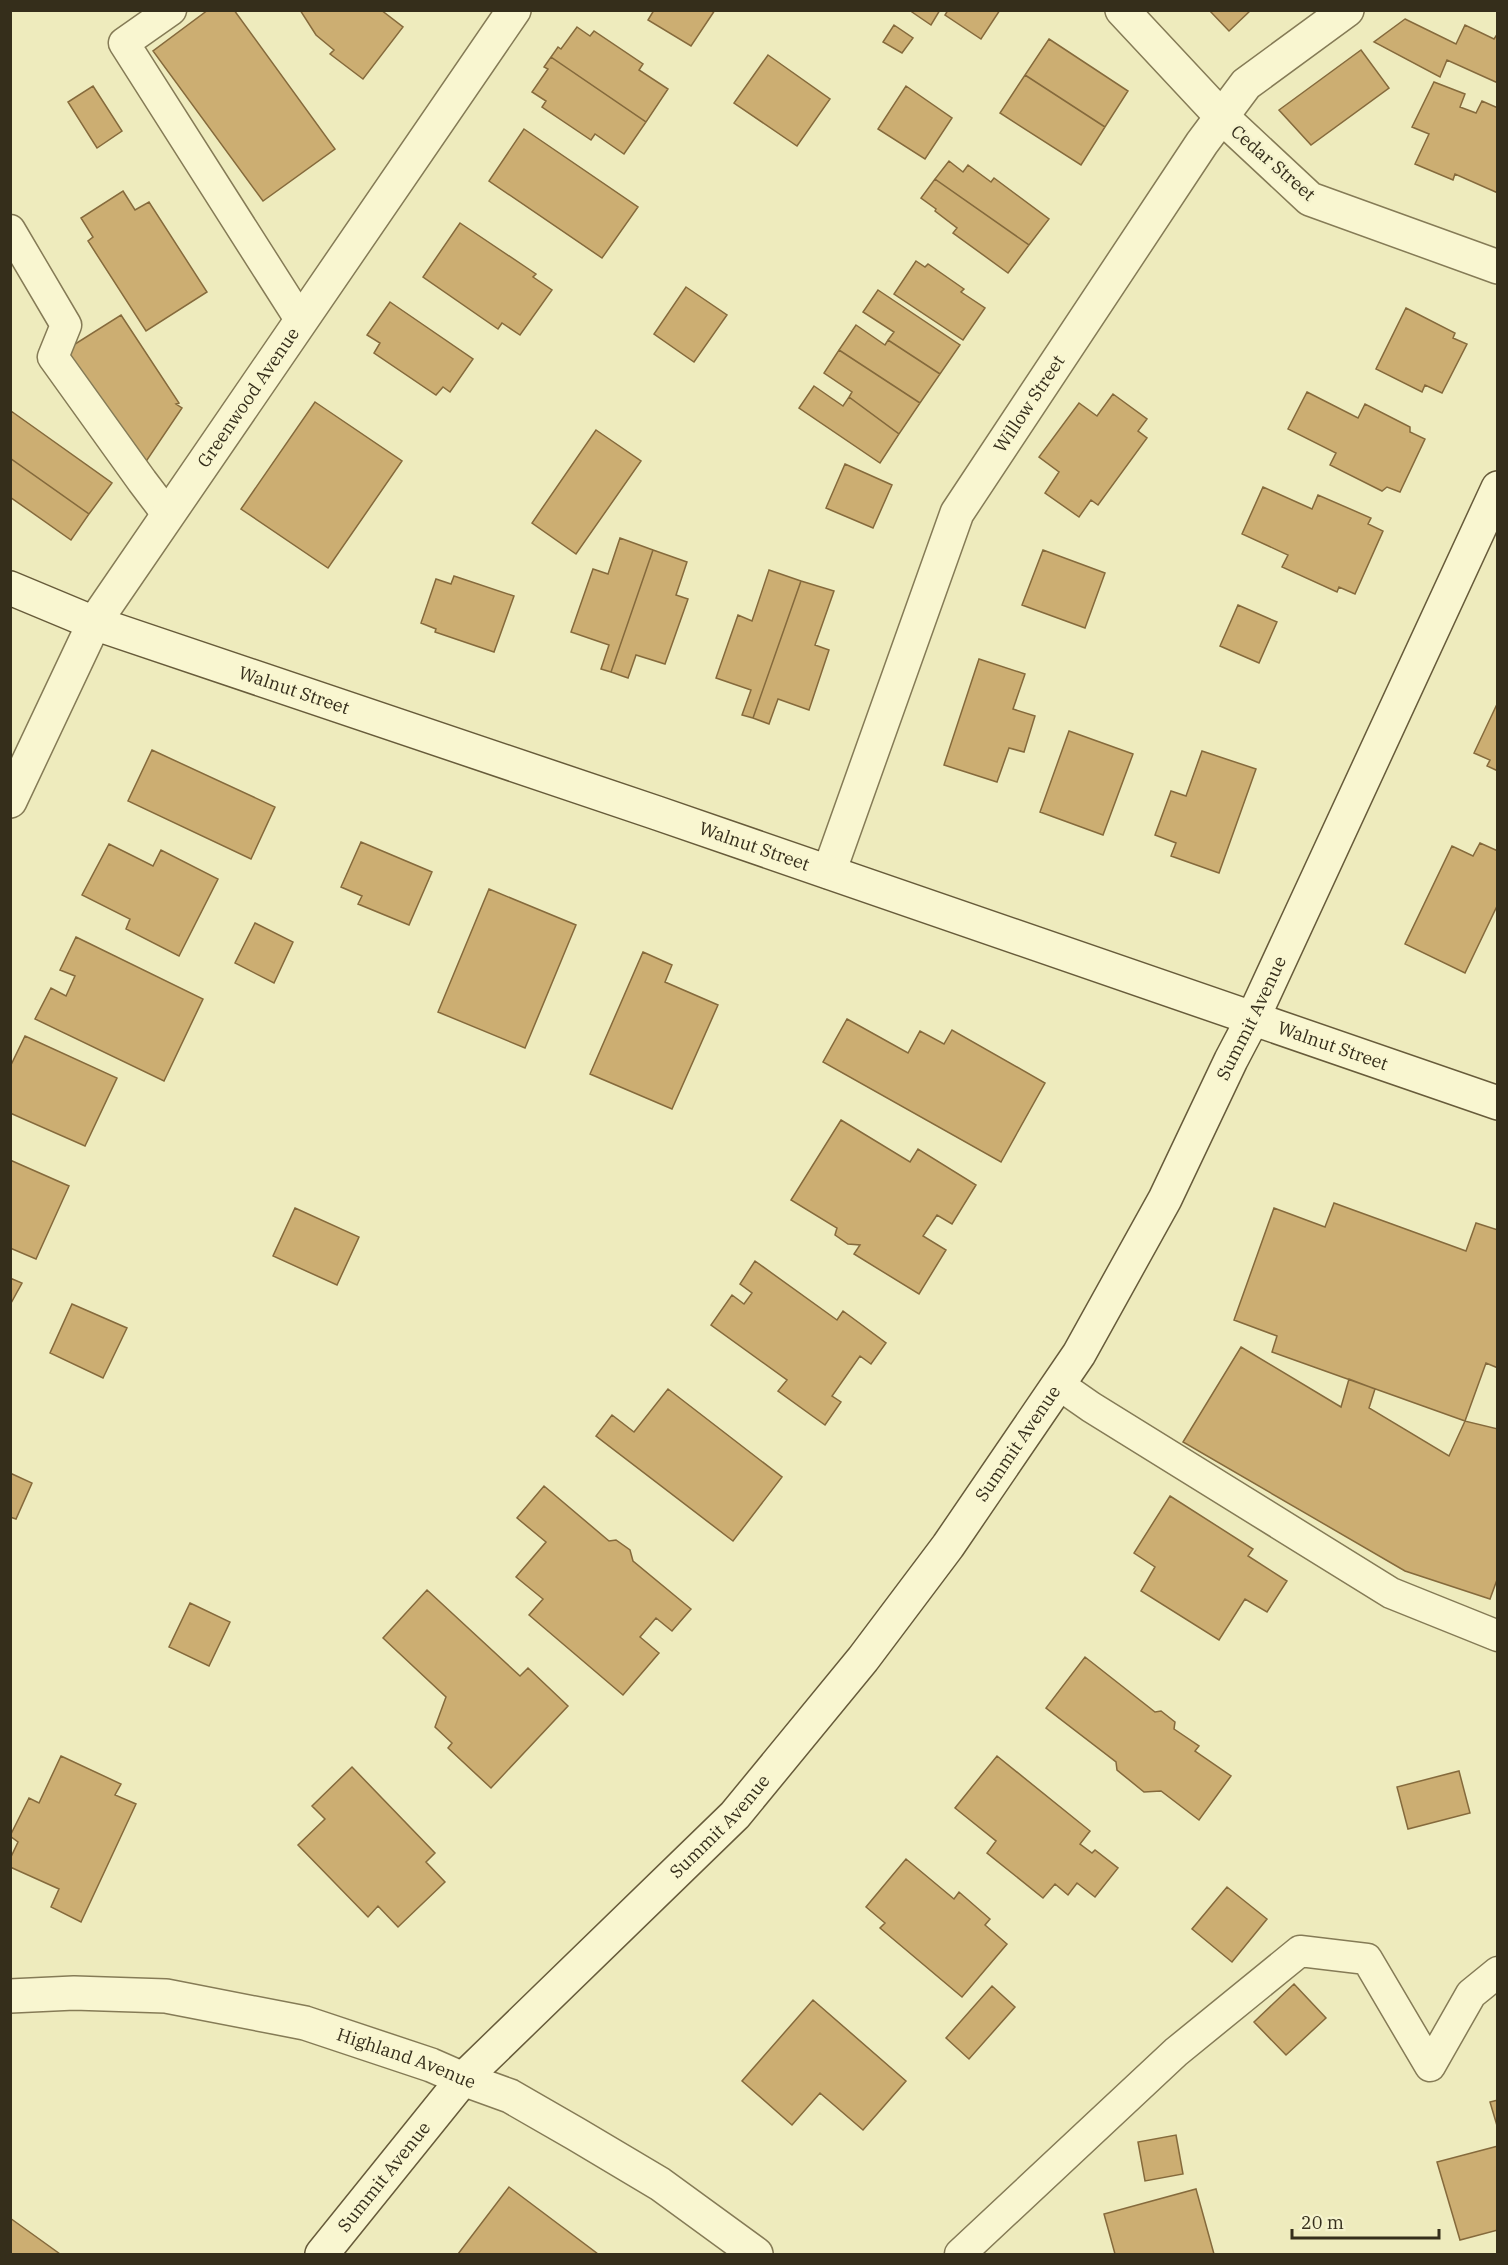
<svg xmlns="http://www.w3.org/2000/svg" width="1508" height="2265" viewBox="0 0 1508 2265" font-family="'IBM Plex Serif',serif">
	<style>
		.building { fill: #ccae72; stroke: #856a3c; stroke-width: 1.5 }
		.lines { fill: none; stroke-linecap: round; stroke-linejoin: round }
		.lane-casing { stroke: #857b56; stroke-width: 33 }
		.street-casing { stroke: #857b56; stroke-width: 36 }
		.secondary-casing { stroke: #675b3a; stroke-width: 36 }
		.lane { stroke: #f9f6d0; stroke-width: 30 }
		.street { stroke: #f9f6d0; stroke-width: 33 }
		.secondary { stroke: #f9f6d0; stroke-width: 33 }
		.labels { text-anchor: middle; stroke-width: 5; stroke-linejoin: round; paint-order: stroke }
		.street-label { font-size: 18px; fill: #352e1b; stroke: #f5f3cd }
	</style>
	<rect width="100%" height="100%" fill="#eeebbd"/>
	<path class="building" d="M 208,10 L 234,10 L 335,149 L 263,201 L 153,51 Z
		M 300,10 L 381,10 L 403,27 L 363,79 L 330,54 L 334,50 L 316,35 Z
		M 715,10 L 691,46 L 648,20 L 654,10 Z
		M 913,10 L 940,10 L 931,25 L 912,12 Z
		M 948,10 L 1000,10 L 981,39 L 945,15 Z
		M 1209,10 L 1251,10 L 1229,31 Z
		M 1405,19 L 1456,44 L 1465,25 L 1494,39 L 1498,33 L 1498,83 L 1447,60 L 1440,77 L 1374,42 Z
		M 894,25 L 913,38 L 902,53 L 883,42 Z
		M 577,27 L 590,36 L 594,31 L 643,64 L 639,70 L 668,89 L 646,122 L 551,57 L 558,47 L 561,49 Z
		M 1049,39 L 1128,91 L 1105,127 L 1025,75 Z
		M 1361,50 L 1389,88 L 1311,145 L 1279,110 Z
		M 768,55 L 830,99 L 797,146 L 734,103 Z
		M 551,57 L 646,122 L 624,154 L 595,134 L 591,140 L 542,107 L 546,101 L 532,92 L 548,69 L 544,67 Z
		M 1025,75 L 1105,127 L 1081,165 L 1000,113 Z
		M 1434,82 L 1465,94 L 1460,107 L 1476,113 L 1482,101 L 1498,108 L 1498,193 L 1455,174 L 1453,180 L 1415,164 L 1429,134 L 1412,127 Z
		M 93,86 L 122,131 L 97,148 L 68,102 Z
		M 906,86 L 952,118 L 925,159 L 878,129 Z
		M 524,129 L 638,207 L 602,258 L 489,181 Z
		M 949,161 L 963,172 L 968,165 L 991,182 L 994,178 L 1049,219 L 1029,245 L 935,179 Z
		M 935,179 L 1029,245 L 1008,273 L 953,233 L 957,228 L 935,211 L 936,209 L 921,198 Z
		M 123,191 L 135,210 L 149,202 L 207,292 L 146,331 L 88,241 L 93,237 L 81,218 Z
		M 460,223 L 536,274 L 533,277 L 552,290 L 520,335 L 502,323 L 498,329 L 423,277 Z
		M 916,261 L 925,267 L 928,264 L 964,289 L 961,292 L 985,308 L 963,340 L 894,294 Z
		M 686,287 L 727,315 L 694,362 L 654,334 Z
		M 878,290 L 960,345 L 940,374 L 888,340 L 894,332 L 863,312 Z
		M 390,302 L 473,359 L 450,392 L 443,387 L 436,395 L 374,353 L 380,343 L 367,335 Z
		M 1406,308 L 1455,333 L 1453,338 L 1467,344 L 1442,393 L 1425,385 L 1422,392 L 1376,369 Z
		M 121,315 L 179,403 L 176,404 L 182,408 L 145,463 L 64,351 Z
		M 856,325 L 885,345 L 888,340 L 940,374 L 920,403 L 839,350 Z
		M 839,350 L 920,403 L 899,434 L 849,397 L 852,392 L 824,373 Z
		M 814,386 L 843,406 L 849,397 L 899,434 L 880,463 L 799,408 Z
		M 1307,392 L 1358,418 L 1365,404 L 1410,427 L 1410,432 L 1425,439 L 1400,492 L 1387,487 L 1382,491 L 1330,465 L 1336,453 L 1288,429 Z
		M 1113,394 L 1147,419 L 1138,431 L 1147,438 L 1098,505 L 1091,500 L 1079,517 L 1045,493 L 1059,472 L 1039,457 L 1079,403 L 1097,416 Z
		M 315,402 L 402,461 L 328,568 L 241,509 Z
		M 11,411 L 112,483 L 89,514 L 10,458 Z
		M 596,430 L 641,461 L 576,554 L 532,523 Z
		M 10,458 L 89,514 L 71,540 L 10,497 Z
		M 845,464 L 892,485 L 873,528 L 826,508 Z
		M 1263,487 L 1312,509 L 1318,495 L 1371,518 L 1368,524 L 1383,531 L 1355,594 L 1339,587 L 1337,592 L 1282,567 L 1288,555 L 1242,534 Z
		M 620,538 L 653,550 L 611,672 L 601,669 L 609,645 L 571,632 L 593,569 L 608,574 Z
		M 653,550 L 687,562 L 676,595 L 688,599 L 665,664 L 636,655 L 628,678 L 611,672 Z
		M 1043,550 L 1105,573 L 1085,628 L 1022,605 Z
		M 769,570 L 801,581 L 753,718 L 742,715 L 751,690 L 716,678 L 738,615 L 752,621 Z
		M 454,576 L 514,596 L 494,652 L 435,632 L 436,629 L 421,623 L 436,579 L 451,584 Z
		M 801,581 L 834,591 L 815,645 L 829,650 L 809,710 L 778,699 L 769,724 L 753,718 Z
		M 1238,605 L 1277,622 L 1259,663 L 1220,646 Z
		M 979,659 L 1025,674 L 1013,709 L 1035,716 L 1024,752 L 1009,748 L 997,782 L 944,765 Z
		M 1498,702 L 1498,771 L 1487,766 L 1490,760 L 1474,753 Z
		M 1069,731 L 1133,754 L 1103,835 L 1040,812 Z
		M 152,750 L 275,807 L 251,859 L 128,801 Z
		M 1202,751 L 1256,769 L 1219,873 L 1171,856 L 1176,843 L 1155,835 L 1171,791 L 1186,796 Z
		M 361,842 L 432,872 L 409,925 L 358,904 L 362,896 L 341,887 Z
		M 1480,843 L 1498,851 L 1498,904 L 1465,973 L 1405,944 L 1452,846 L 1473,856 Z
		M 109,844 L 153,866 L 161,850 L 218,879 L 179,956 L 126,929 L 130,919 L 82,895 Z
		M 489,889 L 576,925 L 525,1048 L 438,1012 Z
		M 255,923 L 293,942 L 274,983 L 235,963 Z
		M 76,937 L 203,999 L 164,1081 L 35,1019 L 51,988 L 66,996 L 75,976 L 60,970 Z
		M 643,952 L 672,965 L 665,982 L 718,1005 L 672,1109 L 590,1074 Z
		M 847,1019 L 908,1053 L 920,1031 L 944,1044 L 952,1030 L 1045,1083 L 1001,1162 L 823,1062 Z
		M 25,1036 L 117,1078 L 85,1146 L 10,1113 L 10,1067 Z
		M 841,1120 L 910,1162 L 918,1149 L 976,1185 L 952,1224 L 937,1215 L 923,1236 L 946,1250 L 919,1294 L 854,1254 L 860,1245 L 848,1244 L 835,1235 L 837,1228 L 791,1200 Z
		M 10,1160 L 69,1186 L 36,1259 L 10,1248 Z
		M 1334,1203 L 1466,1251 L 1476,1223 L 1498,1230 L 1498,1368 L 1486,1363 L 1465,1421 L 1272,1352 L 1277,1336 L 1234,1320 L 1274,1208 L 1325,1227 Z
		M 295,1208 L 359,1237 L 337,1285 L 273,1256 Z
		M 755,1261 L 837,1320 L 843,1311 L 886,1343 L 871,1364 L 860,1356 L 832,1396 L 841,1402 L 825,1425 L 778,1391 L 787,1380 L 711,1325 L 732,1295 L 744,1304 L 752,1293 L 740,1284 Z
		M 10,1278 L 22,1283 L 10,1305 Z
		M 72,1304 L 127,1328 L 103,1378 L 50,1353 Z
		M 1241,1347 L 1341,1407 L 1349,1379 L 1375,1389 L 1369,1408 L 1449,1456 L 1465,1421 L 1498,1429 L 1498,1577 L 1490,1599 L 1405,1571 L 1183,1442 Z
		M 668,1389 L 782,1477 L 733,1541 L 596,1436 L 612,1415 L 634,1432 Z
		M 10,1473 L 32,1483 L 16,1519 L 10,1517 Z
		M 544,1486 L 609,1541 L 616,1540 L 630,1550 L 633,1561 L 691,1609 L 672,1631 L 656,1618 L 640,1637 L 659,1653 L 623,1695 L 529,1615 L 543,1599 L 516,1577 L 546,1542 L 517,1518 Z
		M 1170,1496 L 1253,1549 L 1248,1556 L 1287,1581 L 1267,1612 L 1245,1599 L 1219,1640 L 1141,1591 L 1155,1567 L 1134,1553 Z
		M 427,1590 L 520,1676 L 528,1668 L 568,1706 L 491,1788 L 448,1748 L 452,1743 L 435,1727 L 446,1697 L 383,1638 Z
		M 190,1603 L 230,1622 L 209,1666 L 169,1647 Z
		M 1085,1657 L 1155,1712 L 1161,1711 L 1175,1722 L 1174,1729 L 1199,1746 L 1195,1751 L 1231,1776 L 1199,1820 L 1161,1791 L 1144,1792 L 1117,1770 L 1116,1762 L 1046,1708 Z
		M 61,1756 L 121,1784 L 115,1795 L 136,1804 L 81,1922 L 51,1907 L 59,1889 L 10,1867 L 10,1859 L 18,1842 L 10,1836 L 29,1798 L 39,1803 Z
		M 997,1756 L 1090,1831 L 1080,1844 L 1092,1853 L 1095,1850 L 1118,1868 L 1095,1897 L 1077,1883 L 1068,1895 L 1055,1884 L 1043,1898 L 987,1853 L 996,1841 L 955,1808 Z
		M 352,1767 L 435,1853 L 426,1862 L 445,1882 L 398,1927 L 378,1906 L 368,1917 L 298,1845 L 325,1819 L 312,1806 Z
		M 1459,1771 L 1470,1813 L 1408,1829 L 1397,1787 Z
		M 906,1859 L 954,1899 L 959,1892 L 990,1919 L 985,1925 L 1007,1944 L 962,1997 L 880,1928 L 885,1923 L 866,1907 Z
		M 1227,1887 L 1267,1919 L 1232,1962 L 1192,1929 Z
		M 1294,1984 L 1326,2018 L 1286,2055 L 1254,2022 Z
		M 992,1986 L 1015,2007 L 969,2059 L 946,2038 Z
		M 813,2000 L 906,2081 L 863,2130 L 820,2093 L 792,2125 L 742,2081 Z
		M 1498,2100 L 1498,2129 L 1490,2102 Z
		M 1176,2135 L 1183,2174 L 1145,2181 L 1138,2142 Z
		M 1498,2146 L 1498,2230 L 1460,2240 L 1437,2162 Z
		M 509,2187 L 598,2254 L 458,2254 Z
		M 1196,2189 L 1214,2254 L 1115,2254 L 1104,2214 Z
		M 10,2218 L 60,2254 L 10,2254 Z"/>
	<g class="lines">
		<g class="lane-casing">
			<path id="lane" d="M 171,10 L 124,43 L 301,321
				M 10,230 L 66,325 L 53,357 L 142,481 L 167,514
				M 1058,1384 L 1091,1407 L 1391,1593 L 1498,1636
				M 960,2254 L 1176,2052 L 1300,1951 L 1367,1959 L 1430,2066 L 1471,1994 L 1498,1972"/>
		</g>
		<g class="street-casing">
			<g id="street">
				<path d="M 1122,10 L 1221,116 L 1310,199 L 1498,267"/>
				<path id="s1" d="M 10,801 L 94,623 L 514,10"/>
				<path id="s2" d="M 829,872 L 957,513 L 1202,143 L 1246,84 L 1347,10"/>
				<path id="s3" d="M 10,1996 L 74,1993 L 166,1996 L 305,2023 L 431,2065 L 463,2079 L 510,2096 L 576,2134 L 660,2184 L 756,2254"/>
			</g>
		</g>
		<g class="secondary-casing">
			<g id="secondary">
				<path id="s4" d="M 10,588 L 94,623 L 657,813 L 1498,1103"/>
				<path id="s5" d="M 322,2254 L 463,2079 L 735,1815 L 863,1659 L 948,1546 L 1079,1354 L 1165,1199 L 1231,1060 L 1252,1020 L 1498,488"/>
			</g>
		</g>
		<use href="#lane" class="lane"/>
		<use href="#street" class="street"/>
		<use href="#secondary" class="secondary"/>
	</g>
	<g class="labels">
		<g class="street-label">
			<text transform="translate(1273 163) rotate(41)" y="6">Cedar Street</text>
			<text dy="6" stroke="none"><textPath href="#s1" startOffset="470">Greenwood Avenue</textPath></text>
			<text dy="6" stroke="none"><textPath href="#s2" startOffset="512">Willow Street</textPath></text>
			<text dy="6" stroke="none"><textPath href="#s4" startOffset="302">Walnut Street</textPath></text>
			<text dy="6" stroke="none"><textPath href="#s4" startOffset="788">Walnut Street</textPath></text>
			<text dy="6" stroke="none"><textPath href="#s5" startOffset="1557">Summit Avenue</textPath></text>
			<text dy="6" stroke="none"><textPath href="#s4" startOffset="1400">Walnut Street</textPath></text>
			<text dy="6" stroke="none"><textPath href="#s5" startOffset="1071">Summit Avenue</textPath></text>
			<text dy="6" stroke="none"><textPath href="#s5" startOffset="585">Summit Avenue</textPath></text>
			<text dy="6" stroke="none"><textPath href="#s3" startOffset="405">Highland Avenue</textPath></text>
			<text dy="6" stroke="none"><textPath href="#s5" startOffset="99">Summit Avenue</textPath></text>
		</g>
	</g>
	<rect width="1508" height="2265" fill="none" stroke="#352e1b" stroke-width="24"/>
	<path d="M1292 2229v9h147v-9" fill="none" stroke="#352e1b" stroke-width="3"/>
	<text x="1301" y="2229" font-size="18" fill="#352e1b" stroke="#f5f3cd" stroke-width="4.5" paint-order="stroke">20 m</text>
</svg>
